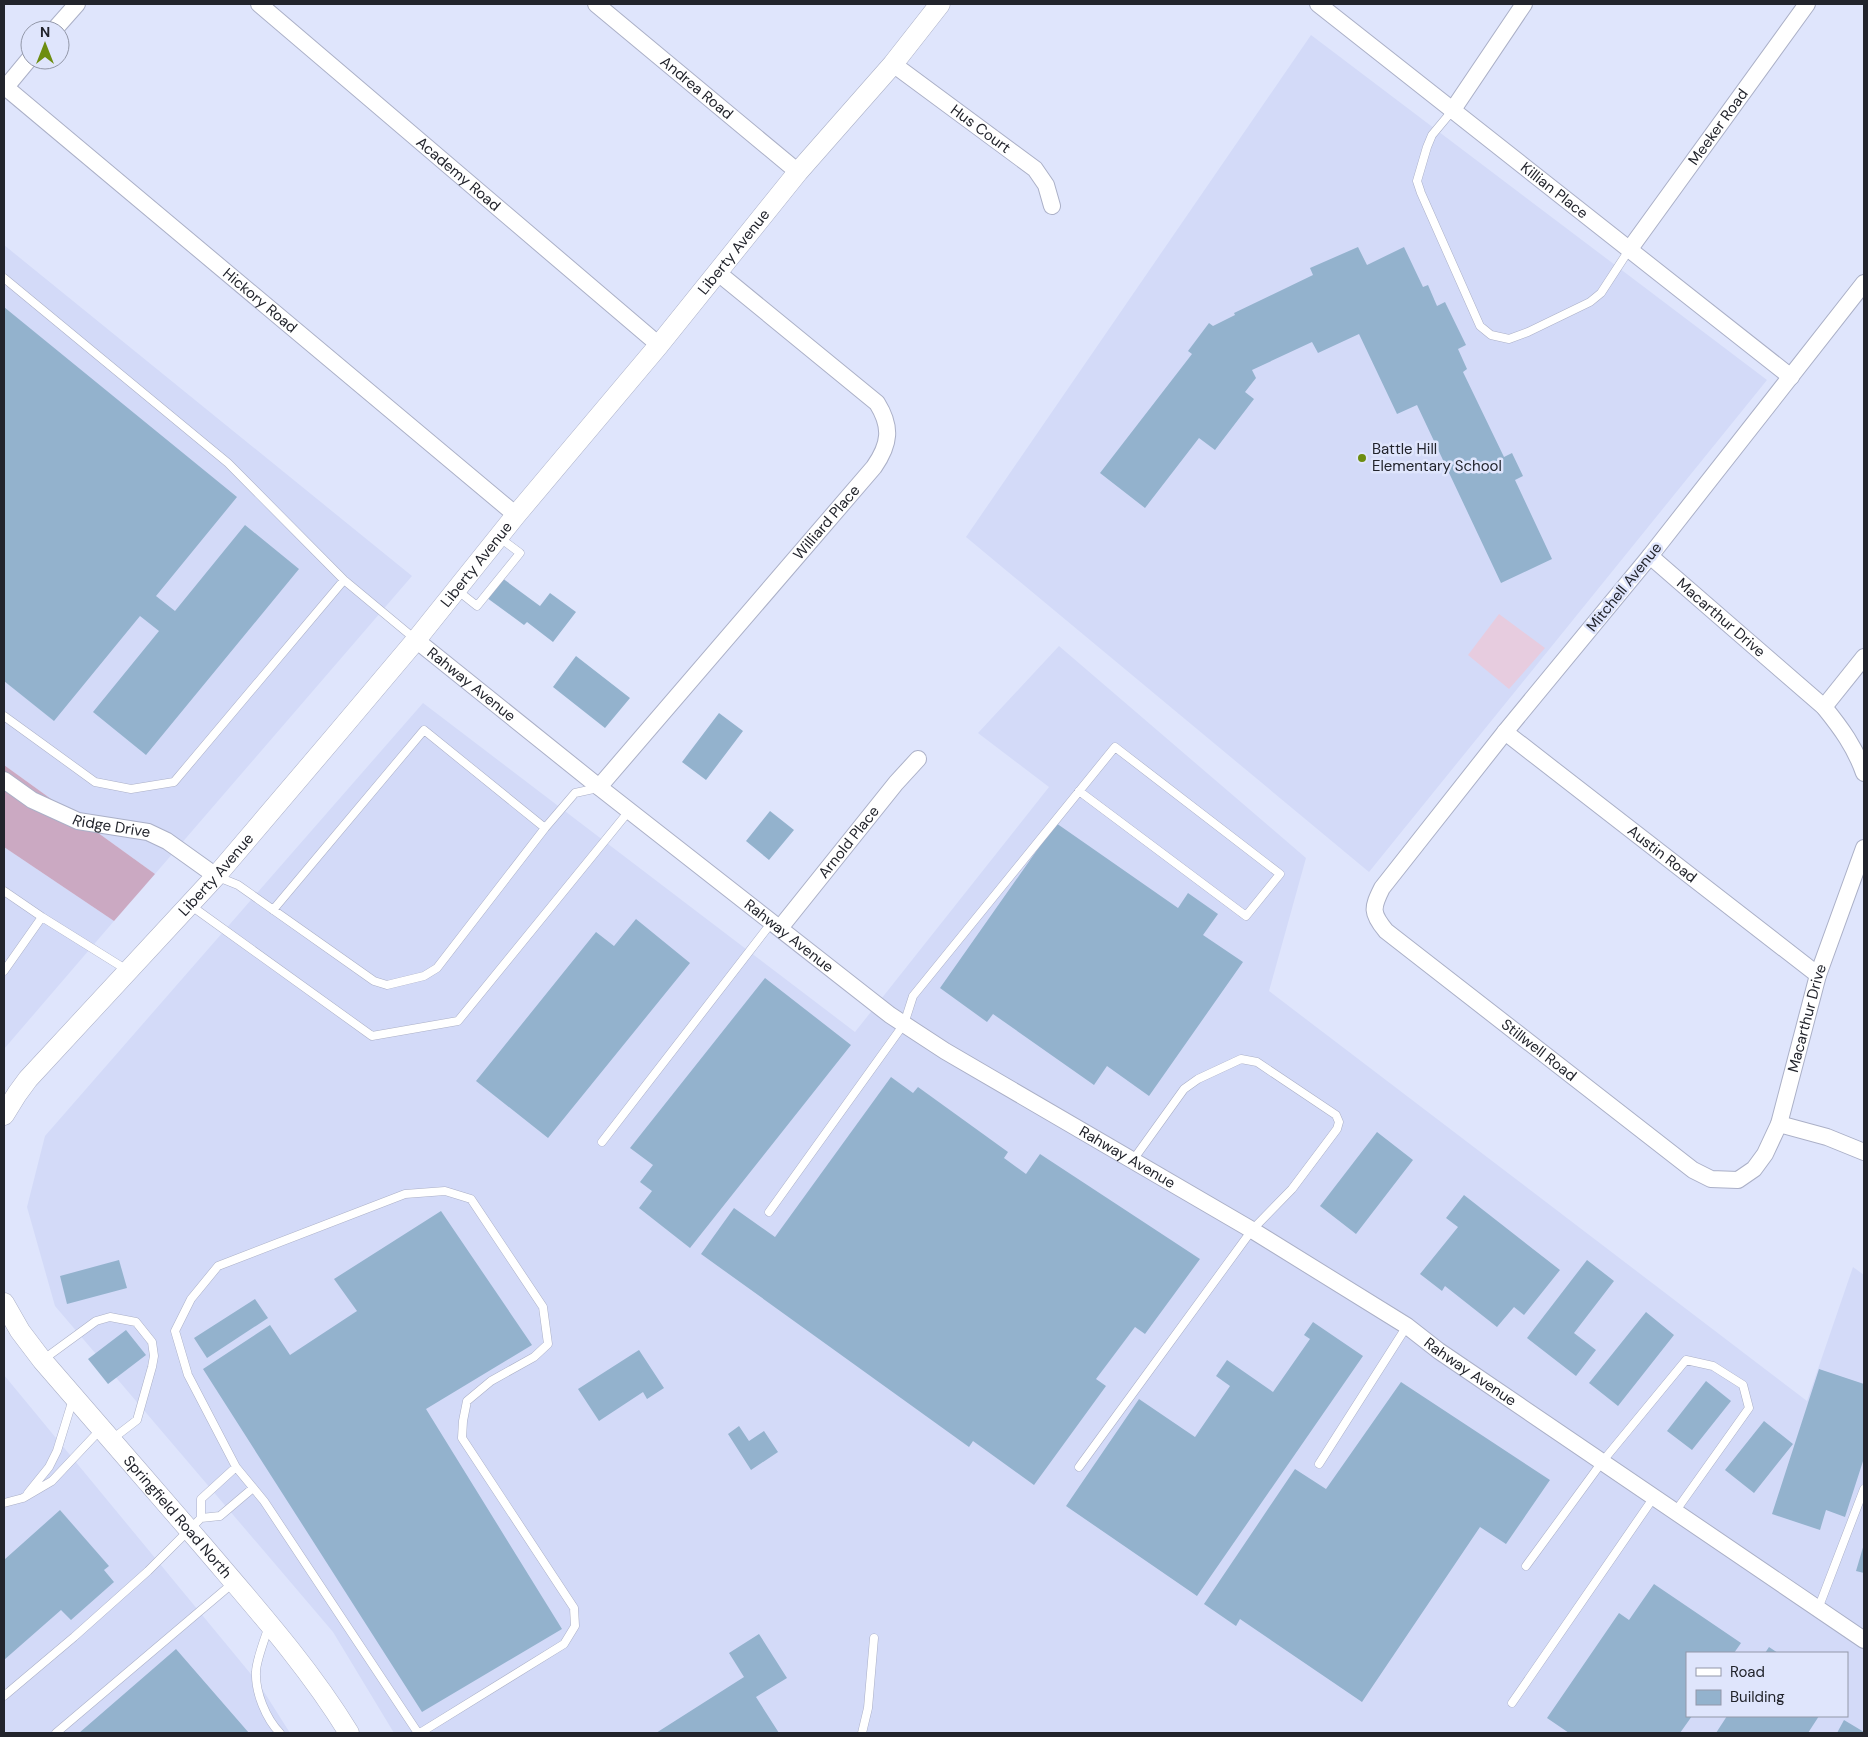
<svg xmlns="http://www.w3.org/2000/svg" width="1868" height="1737" viewBox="0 0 1868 1737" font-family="'DM Sans',sans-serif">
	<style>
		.built { fill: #d3daf8; fill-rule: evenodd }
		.green { fill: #e7ccdf }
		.forest { fill: #cba9c2 }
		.building { fill: #93b2cd }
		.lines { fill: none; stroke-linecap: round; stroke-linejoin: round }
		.service-casing { stroke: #abb0c7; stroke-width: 9 }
		.minor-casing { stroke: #abb0c7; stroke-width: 18 }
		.tertiary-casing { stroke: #abb0c7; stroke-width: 21 }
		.service { stroke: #fff; stroke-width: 8 }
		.minor { stroke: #fff; stroke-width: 16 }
		.tertiary { stroke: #fff; stroke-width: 20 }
		.poi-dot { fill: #6d8d10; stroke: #dfe5fc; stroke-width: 2 }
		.labels { text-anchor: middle; stroke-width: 5; stroke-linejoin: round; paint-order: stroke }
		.street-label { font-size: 15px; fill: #22242c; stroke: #dfe5fc }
		.poi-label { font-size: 15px; fill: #22242c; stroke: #dfe5fc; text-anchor: start }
	</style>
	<rect width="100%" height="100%" fill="#dfe5fc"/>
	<path class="built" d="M 1311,35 L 1767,380 L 1369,872 L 966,537 Z
		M 4,245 L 412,576 L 155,874 L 4,765 Z
		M 1059,646 L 1306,858 L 1269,991 L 1807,1401 L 1853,1267 L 1864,1275 L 1864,1733 L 394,1733 L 333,1632 L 55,1306 L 27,1207 L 45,1136 L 423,703 L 855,1032 L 1049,787 L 978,733 ZM 1687,1653 L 1847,1653 L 1847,1716 L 1687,1716 Z
		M 4,847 L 114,921 L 4,1049 Z
		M 4,1375 L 259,1684 L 290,1733 L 4,1733 Z"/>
	<path class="green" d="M 1499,614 L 1545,648 L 1509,689 L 1468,655 Z"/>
	<path class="forest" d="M 4,765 L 155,874 L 114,921 L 4,847 Z"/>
	<path class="building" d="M 1358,247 L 1367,265 L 1404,247 L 1423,287 L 1428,285 L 1437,306 L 1445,302 L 1466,345 L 1458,349 L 1467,369 L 1463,372 L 1504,457 L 1512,453 L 1523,476 L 1515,480 L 1552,559 L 1501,583 L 1417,405 L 1397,414 L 1359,334 L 1318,353 L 1312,342 L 1252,370 L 1256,378 L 1245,392 L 1254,399 L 1215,450 L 1199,438 L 1145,508 L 1100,473 L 1192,354 L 1188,351 L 1209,323 L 1213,326 L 1235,315 L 1234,313 L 1313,275 L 1310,268 Z
		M 4,307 L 237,497 L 156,596 L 175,611 L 245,525 L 299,569 L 146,755 L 93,712 L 159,631 L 140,616 L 54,721 L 4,681 Z
		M 498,575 L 540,606 L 550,593 L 576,612 L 553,642 L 527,622 L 524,625 L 483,595 Z
		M 576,656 L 630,698 L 605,728 L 553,687 Z
		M 719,713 L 743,731 L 706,780 L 682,762 Z
		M 770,811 L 794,830 L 769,860 L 746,841 Z
		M 1056,823 L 1178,908 L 1188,893 L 1218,914 L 1203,935 L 1243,962 L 1149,1096 L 1107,1066 L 1094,1085 L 993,1014 L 987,1022 L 940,988 Z
		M 636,919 L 690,963 L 548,1138 L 476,1081 L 596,932 L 614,946 Z
		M 765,978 L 851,1045 L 690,1248 L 639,1208 L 652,1191 L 640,1182 L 653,1165 L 630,1148 Z
		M 891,1077 L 913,1093 L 918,1087 L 1008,1152 L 1004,1158 L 1026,1174 L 1040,1154 L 1200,1259 L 1145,1334 L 1135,1327 L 1096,1379 L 1106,1386 L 1034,1485 L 973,1441 L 969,1447 L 701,1254 L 734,1208 L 775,1237 Z
		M 1377,1132 L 1413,1160 L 1356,1234 L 1320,1206 Z
		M 1464,1195 L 1560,1270 L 1524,1315 L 1514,1307 L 1497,1327 L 1445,1286 L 1442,1291 L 1420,1274 L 1458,1227 L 1446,1218 Z
		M 441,1211 L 532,1345 L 426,1409 L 562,1629 L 422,1712 L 203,1369 L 270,1325 L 290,1355 L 357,1311 L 334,1279 Z
		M 119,1260 L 127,1288 L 67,1304 L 60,1276 Z
		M 1587,1260 L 1614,1281 L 1574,1333 L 1596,1350 L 1576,1376 L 1527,1338 Z
		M 255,1299 L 268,1318 L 207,1358 L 194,1338 Z
		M 1646,1312 L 1674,1335 L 1618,1406 L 1589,1383 Z
		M 1313,1322 L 1363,1356 L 1197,1596 L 1066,1506 L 1139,1399 L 1195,1437 L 1230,1386 L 1216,1376 L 1227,1360 L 1273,1392 L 1310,1339 L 1304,1335 Z
		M 126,1330 L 146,1355 L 108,1384 L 88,1359 Z
		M 639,1350 L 664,1388 L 647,1399 L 643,1392 L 599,1421 L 578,1389 Z
		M 1819,1369 L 1864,1384 L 1864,1458 L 1845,1517 L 1826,1510 L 1820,1530 L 1772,1514 Z
		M 1706,1381 L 1731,1401 L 1692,1450 L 1667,1431 Z
		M 1401,1382 L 1550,1480 L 1506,1544 L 1480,1527 L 1362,1702 L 1240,1619 L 1236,1626 L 1204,1604 L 1295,1469 L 1326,1489 Z
		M 1764,1421 L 1793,1444 L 1754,1493 L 1725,1470 Z
		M 739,1426 L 749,1441 L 764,1431 L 778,1452 L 751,1470 L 728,1434 Z
		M 60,1510 L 109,1566 L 104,1570 L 114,1582 L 71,1620 L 61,1610 L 4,1660 L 4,1560 Z
		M 1864,1544 L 1864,1573 L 1856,1571 Z
		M 1654,1584 L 1741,1643 L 1734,1653 L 1687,1653 L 1687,1716 L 1692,1716 L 1680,1733 L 1569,1733 L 1547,1718 L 1619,1613 L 1629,1620 Z
		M 759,1634 L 787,1678 L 756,1697 L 779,1733 L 656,1733 L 744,1677 L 729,1653 Z
		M 1769,1647 L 1778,1653 L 1765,1653 Z
		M 176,1649 L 249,1733 L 79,1733 Z
		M 1727,1716 L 1819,1716 L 1808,1733 L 1716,1733 Z
		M 1844,1720 L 1864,1732 L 1864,1733 L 1837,1733 Z"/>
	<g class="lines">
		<g class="service-casing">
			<path id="service" d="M 1452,111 L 1432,135 L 1427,147 L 1417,181 L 1421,193 L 1480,326 L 1491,335 L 1509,339 L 1528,332 L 1590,302 L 1601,293 L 1629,250
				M 4,278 L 228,463 L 344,580 L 415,639
				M 457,590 L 477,606 L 520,553 L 500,538
				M 4,716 L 95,782 L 131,789 L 174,782 L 344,580
				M 218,877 L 238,885 L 374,981 L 387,985 L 424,976 L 437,968 L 545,828 L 575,793 L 598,788
				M 4,891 L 42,917 L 127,970
				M 190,905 L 372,1036 L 458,1021 L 629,811
				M 273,910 L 424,730 L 545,828
				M 4,971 L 42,917
				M 602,1142 L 772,922
				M 769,1212 L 904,1024 L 913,996 L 1115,747 L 1280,874 L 1246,916 L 1079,791
				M 44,1359 L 96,1321 L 110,1317 L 136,1322 L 152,1342 L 154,1356 L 152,1367 L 137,1420 L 111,1440
				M 1319,1464 L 1407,1326
				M 1079,1467 L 1252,1230 L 1292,1189 L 1337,1129 L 1339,1122 L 1336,1115 L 1257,1062 L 1241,1059 L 1198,1079 L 1184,1089 L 1133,1160
				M 28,1493 L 49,1467 L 57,1451 L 73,1399
				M 4,1503 L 23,1498 L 52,1481 L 101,1429
				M 201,1518 L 201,1499 L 236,1467
				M 1526,1566 L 1602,1462 L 1686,1360 L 1713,1366 L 1743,1385 L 1749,1408 L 1675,1512
				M 1818,1609 L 1864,1489
				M 269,1626 C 265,1638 256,1661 256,1672 C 255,1692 266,1719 280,1733
				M 4,1696 L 74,1637 L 148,1571 L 201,1518 L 220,1516 L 253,1488
				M 1512,1703 L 1654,1497
				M 56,1733 L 233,1583
				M 418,1733 L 264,1501 L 236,1467 L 188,1375 L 175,1331 L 191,1299 L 218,1266 L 405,1194 L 445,1191 L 471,1199 L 543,1307 L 548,1344 L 534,1357 L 491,1381 L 467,1401 L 463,1421 L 462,1438 L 574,1608 L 575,1626 L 564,1644 L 420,1733
				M 862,1733 L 868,1708 L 874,1638"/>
		</g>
		<g class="minor-casing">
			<g id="minor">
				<path id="s1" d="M 259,4 L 659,345"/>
				<path id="s2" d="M 596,4 L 798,172"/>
				<path id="s3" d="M 1318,4 L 1791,377"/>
				<path d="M 54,30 L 77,4"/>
				<path id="s4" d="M 893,64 L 1035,169 L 1046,185 L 1052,206"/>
				<path id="s5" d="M 4,86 L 516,515"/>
				<path d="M 6,87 L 30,58"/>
				<path d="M 1452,111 L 1524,4"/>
				<path id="s6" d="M 1629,250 L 1807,4"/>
				<path id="s7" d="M 1864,283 L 1650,556 L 1505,732 L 1382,888 C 1372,908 1371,913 1386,931 L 1693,1170 L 1711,1179 L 1738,1180 L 1754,1169 L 1765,1154 L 1779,1124 L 1818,975 L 1864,848"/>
				<path id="s8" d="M 1650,556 L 1824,707 C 1841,728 1855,747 1864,773"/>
				<path id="s9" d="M 416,640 L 599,787 L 890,1015 L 945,1051 L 1252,1230 L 1407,1326 L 1439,1351 L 1864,1640"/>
				<path d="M 1824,707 L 1864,657"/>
				<path id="s10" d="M 1505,732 L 1818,975"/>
				<path id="s11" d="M 4,780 L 32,800 L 78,821 L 148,832 L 167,841 L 216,876"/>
				<path id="s12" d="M 599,787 L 874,467 C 890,444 892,427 877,403 L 717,272"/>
				<path id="s13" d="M 780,928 L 896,783 L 918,759"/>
				<path d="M 1779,1124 L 1827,1137 L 1864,1152"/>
			</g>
		</g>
		<g class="tertiary-casing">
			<g id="tertiary">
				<path id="s14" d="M 4,1115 L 17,1094 L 28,1079 L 216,876 L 335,736 L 416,640 L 516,515 L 659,345 L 798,172 L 893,64 L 940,4"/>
				<path id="s15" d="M 4,1303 L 20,1331 L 42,1360 C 96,1422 150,1485 204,1547 C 255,1607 308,1666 349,1733"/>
			</g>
		</g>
		<use href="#service" class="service"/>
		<use href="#minor" class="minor"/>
		<use href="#tertiary" class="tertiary"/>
	</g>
	<circle class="poi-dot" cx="1362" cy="458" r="5"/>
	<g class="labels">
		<g class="street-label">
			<text dy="5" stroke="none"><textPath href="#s2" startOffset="131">Andrea Road</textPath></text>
			<text dy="5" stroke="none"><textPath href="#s6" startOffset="152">Meeker Road</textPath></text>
			<text dy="5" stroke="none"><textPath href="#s4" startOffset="109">Hus Court</textPath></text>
			<text dy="5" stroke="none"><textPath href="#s1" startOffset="262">Academy Road</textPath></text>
			<text dy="5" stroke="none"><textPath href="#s3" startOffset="301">Killian Place</textPath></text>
			<text dy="5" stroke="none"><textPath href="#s14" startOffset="1131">Liberty Avenue</textPath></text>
			<text dy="5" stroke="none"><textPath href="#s5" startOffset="334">Hickory Road</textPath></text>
			<text dy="5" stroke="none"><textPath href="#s12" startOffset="349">Williard Place</textPath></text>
			<text dy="5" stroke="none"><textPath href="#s14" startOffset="726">Liberty Avenue</textPath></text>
			<text transform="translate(1624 587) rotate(-51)" y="5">Mitchell Avenue</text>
			<text dy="5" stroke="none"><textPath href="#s8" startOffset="94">Macarthur Drive</textPath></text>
			<text dy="5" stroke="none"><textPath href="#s9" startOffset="71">Rahway Avenue</textPath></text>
			<text dy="5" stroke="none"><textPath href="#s11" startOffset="119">Ridge Drive</textPath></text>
			<text dy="5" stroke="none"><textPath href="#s13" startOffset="110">Arnold Place</textPath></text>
			<text dy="5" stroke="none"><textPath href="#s10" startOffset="199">Austin Road</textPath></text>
			<text dy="5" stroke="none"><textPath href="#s14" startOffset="321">Liberty Avenue</textPath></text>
			<text dy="5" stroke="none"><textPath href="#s9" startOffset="476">Rahway Avenue</textPath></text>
			<text dy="5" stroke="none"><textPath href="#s7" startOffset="1438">Macarthur Drive</textPath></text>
			<text dy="5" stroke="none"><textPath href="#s7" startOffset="1015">Stillwell Road</textPath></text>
			<text dy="5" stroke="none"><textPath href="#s9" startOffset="881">Rahway Avenue</textPath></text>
			<text dy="5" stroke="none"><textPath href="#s9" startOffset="1286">Rahway Avenue</textPath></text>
			<text dy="5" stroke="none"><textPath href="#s15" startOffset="276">Springfield Road North</textPath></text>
		</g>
		<g class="poi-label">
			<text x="1372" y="454">Battle Hill<tspan x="1372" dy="17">Elementary School</tspan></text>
		</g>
	</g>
	<rect width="1868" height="1737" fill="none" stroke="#22242c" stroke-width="10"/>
	<rect x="1686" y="1652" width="162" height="65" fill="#dfe5fc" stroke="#9398a9"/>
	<rect x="1696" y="1668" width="25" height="8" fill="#ffffff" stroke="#9398a9"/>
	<text x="1730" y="1677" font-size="15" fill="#22242c">Road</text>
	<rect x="1696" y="1690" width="25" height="15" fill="#93b2cd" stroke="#9398a9"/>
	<text x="1730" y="1702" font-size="15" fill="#22242c">Building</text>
	<g transform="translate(45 45)"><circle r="24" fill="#dfe5fc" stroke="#9398a9"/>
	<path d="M0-4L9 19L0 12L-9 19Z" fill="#6d8d10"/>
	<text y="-8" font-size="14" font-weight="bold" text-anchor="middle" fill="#22242c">N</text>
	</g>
</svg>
